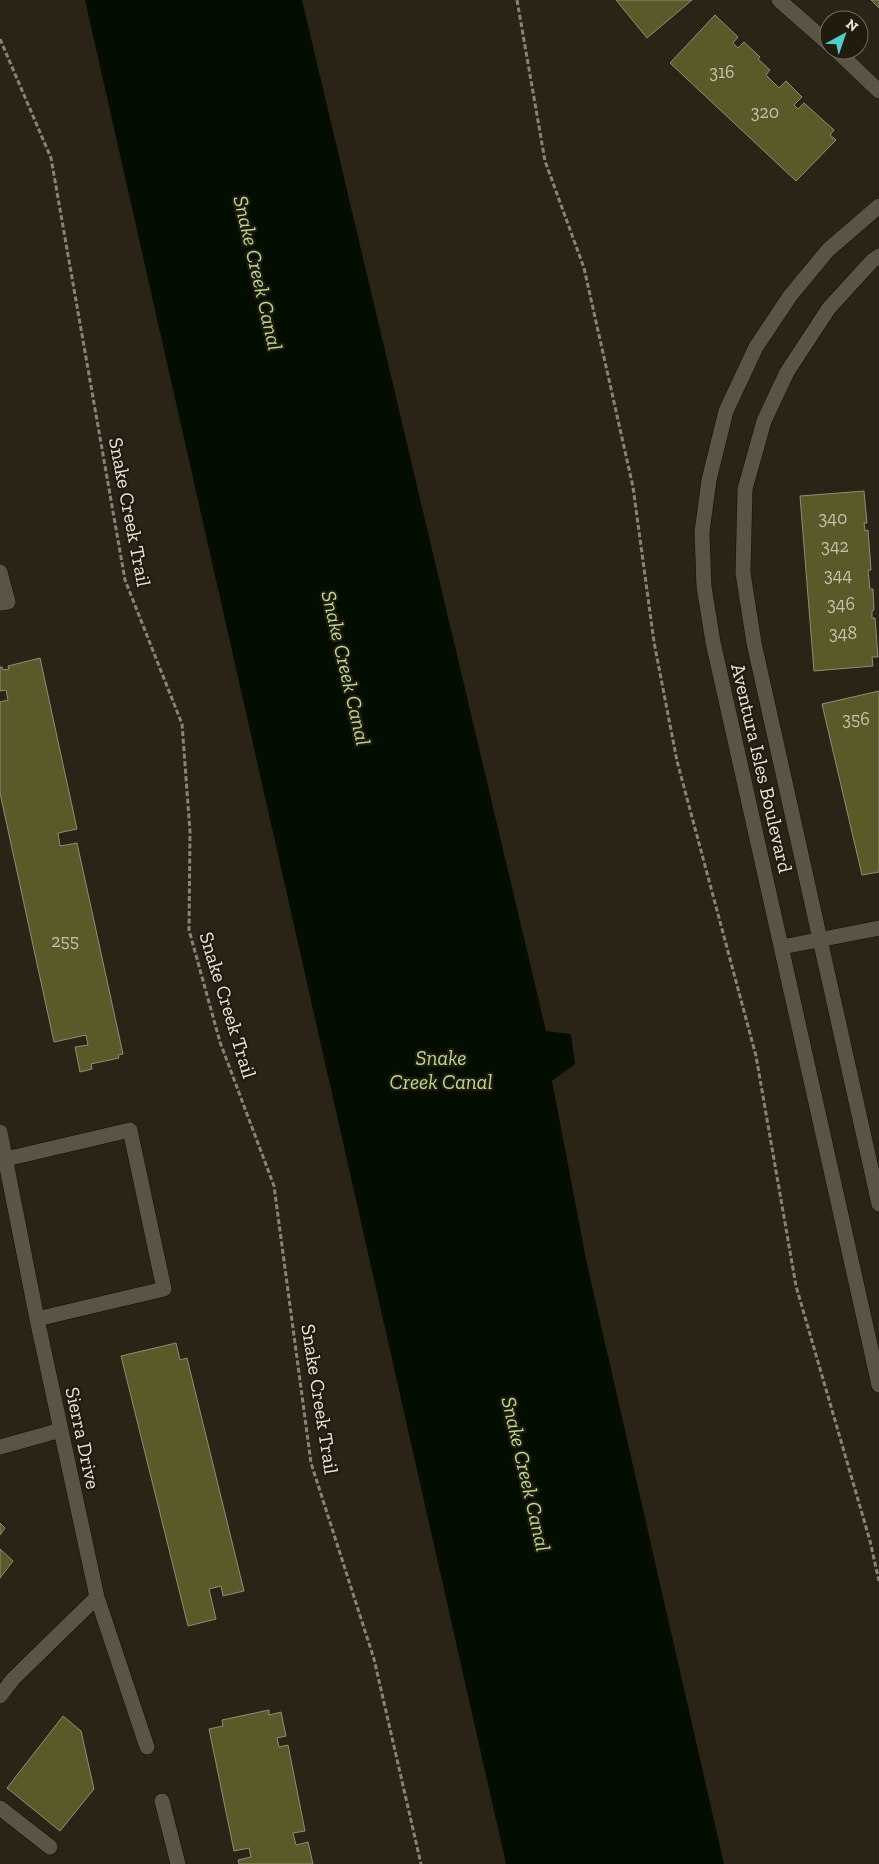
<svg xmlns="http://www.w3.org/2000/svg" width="879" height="1864" viewBox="0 0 879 1864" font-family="'Zilla Slab',serif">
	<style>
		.water { fill: #040e00 }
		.building { fill: #5b5928; stroke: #8d8d7b }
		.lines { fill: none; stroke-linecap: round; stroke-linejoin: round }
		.minor-casing { stroke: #130d02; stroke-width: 16 }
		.path { stroke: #888277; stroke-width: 3; stroke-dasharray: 5 2.5; stroke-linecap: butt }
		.minor { stroke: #5b5343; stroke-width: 15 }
		.labels { text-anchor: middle; stroke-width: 4.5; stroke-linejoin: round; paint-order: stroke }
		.number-label { font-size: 18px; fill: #c5c1ae }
		.street-label { font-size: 20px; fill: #e8e4db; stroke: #211b0d }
		.water-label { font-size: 21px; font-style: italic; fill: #b7d993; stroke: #211b0d }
	</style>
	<rect width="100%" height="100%" fill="#2b2416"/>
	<path class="water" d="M 85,0 L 302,0 L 546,1031 L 571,1034 L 575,1064 L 552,1081 L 587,1264 L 724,1864 L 506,1864 Z"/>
	<path class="building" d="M 616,0 L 692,0 L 647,38 Z
		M 871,0 L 879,0 L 879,8 Z
		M 715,15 L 738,37 L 733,43 L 738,48 L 744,42 L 760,57 L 758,59 L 770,70 L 766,75 L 779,88 L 786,81 L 802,97 L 794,105 L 798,109 L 804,103 L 834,130 L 830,135 L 836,140 L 796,181 L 670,63 Z
		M 864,491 L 867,523 L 864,523 L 865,531 L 868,530 L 871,570 L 868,570 L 870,589 L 873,589 L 874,610 L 872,611 L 872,618 L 875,618 L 878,657 L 872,657 L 873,666 L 814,671 L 800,496 Z
		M 40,658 L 77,829 L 58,833 L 60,846 L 77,843 L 123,1054 L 118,1055 L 119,1058 L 91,1064 L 92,1069 L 80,1072 L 75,1047 L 88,1045 L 86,1035 L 54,1042 L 0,793 L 0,702 L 8,700 L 6,690 L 0,691 L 0,667 L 2,667 L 3,670 L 9,669 L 8,666 Z
		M 879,691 L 879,872 L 862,875 L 822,704 Z
		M 176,1343 L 180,1360 L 187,1358 L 244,1591 L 223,1596 L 221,1586 L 209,1589 L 216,1619 L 188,1626 L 121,1356 Z
		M 0,1523 L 5,1528 L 0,1535 Z
		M 0,1549 L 13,1561 L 0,1578 Z
		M 269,1710 L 269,1715 L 281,1712 L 286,1736 L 277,1738 L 279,1747 L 288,1745 L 305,1831 L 293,1833 L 296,1845 L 308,1842 L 313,1864 L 239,1864 L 238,1860 L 251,1857 L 249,1848 L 234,1851 L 209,1729 L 223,1726 L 222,1720 Z
		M 63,1716 L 81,1731 L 94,1789 L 60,1831 L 7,1788 Z"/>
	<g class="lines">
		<g class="minor-casing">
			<path id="minor" d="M 779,0 L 829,44
				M 836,50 L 879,91
				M 879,206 L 828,250 L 790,296 L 756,347 L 726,411 L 709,480 L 702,532 L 704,587 L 713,642 L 879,1385
				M 879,256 L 872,261 L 829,308 L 787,372 L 764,421 L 745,489 L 743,573 L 754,643 L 879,1204
				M 0,572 L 8,602 L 0,603
				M 782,947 L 879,928
				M 0,1132 L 37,1319 L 97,1597 L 147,1747
				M 6,1159 L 130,1130 L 164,1289 L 37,1319
				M 0,1447 L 61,1430
				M 0,1696 L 13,1679 L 97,1597
				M 162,1801 L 178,1864
				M 0,1808 L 50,1847"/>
		</g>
		<path class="path" d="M 517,0 L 545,161 L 584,268 L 633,487 L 654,642 L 677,761 L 756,1056 L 796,1286 L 870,1541 L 879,1581
			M 0,39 L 51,158 L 125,580 L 182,724 L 190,832 L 189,930 L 220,1042 L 274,1186 L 311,1463 L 374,1659 L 421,1864"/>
		<use href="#minor" class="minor"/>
	</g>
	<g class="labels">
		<g class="number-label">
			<text x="722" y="78">316</text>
			<text x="765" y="118">320</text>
			<text x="833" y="524">340</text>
			<text x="835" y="552">342</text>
			<text x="838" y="581">344</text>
			<text x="841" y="610">346</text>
			<text x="843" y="639">348</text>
			<text x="856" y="725">356</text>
			<text x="65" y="947">255</text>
		</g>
		<g class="street-label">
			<text transform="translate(130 512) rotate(79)" y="7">Snake Creek Trail</text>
			<text transform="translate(762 768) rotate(77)" y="7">Aventura Isles Boulevard</text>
			<text transform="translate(228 1005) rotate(73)" y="7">Snake Creek Trail</text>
			<text transform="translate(320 1399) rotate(81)" y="7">Snake Creek Trail</text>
			<text transform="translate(83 1438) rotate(78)" y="7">Sierra Drive</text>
		</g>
		<g class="water-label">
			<text transform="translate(258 273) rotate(77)" y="7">Snake Creek Canal</text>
			<text transform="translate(346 668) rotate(77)" y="7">Snake Creek Canal</text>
			<text x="441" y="1065">Snake<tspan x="441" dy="24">Creek Canal</tspan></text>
			<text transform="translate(526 1474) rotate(77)" y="7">Snake Creek Canal</text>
		</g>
	</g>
	<g transform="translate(844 35) rotate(40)"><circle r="24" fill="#211b0d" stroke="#716b5f"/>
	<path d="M0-4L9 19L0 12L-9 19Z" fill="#52cdcd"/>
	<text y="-8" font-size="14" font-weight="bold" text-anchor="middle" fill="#e8e4db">N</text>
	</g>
</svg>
